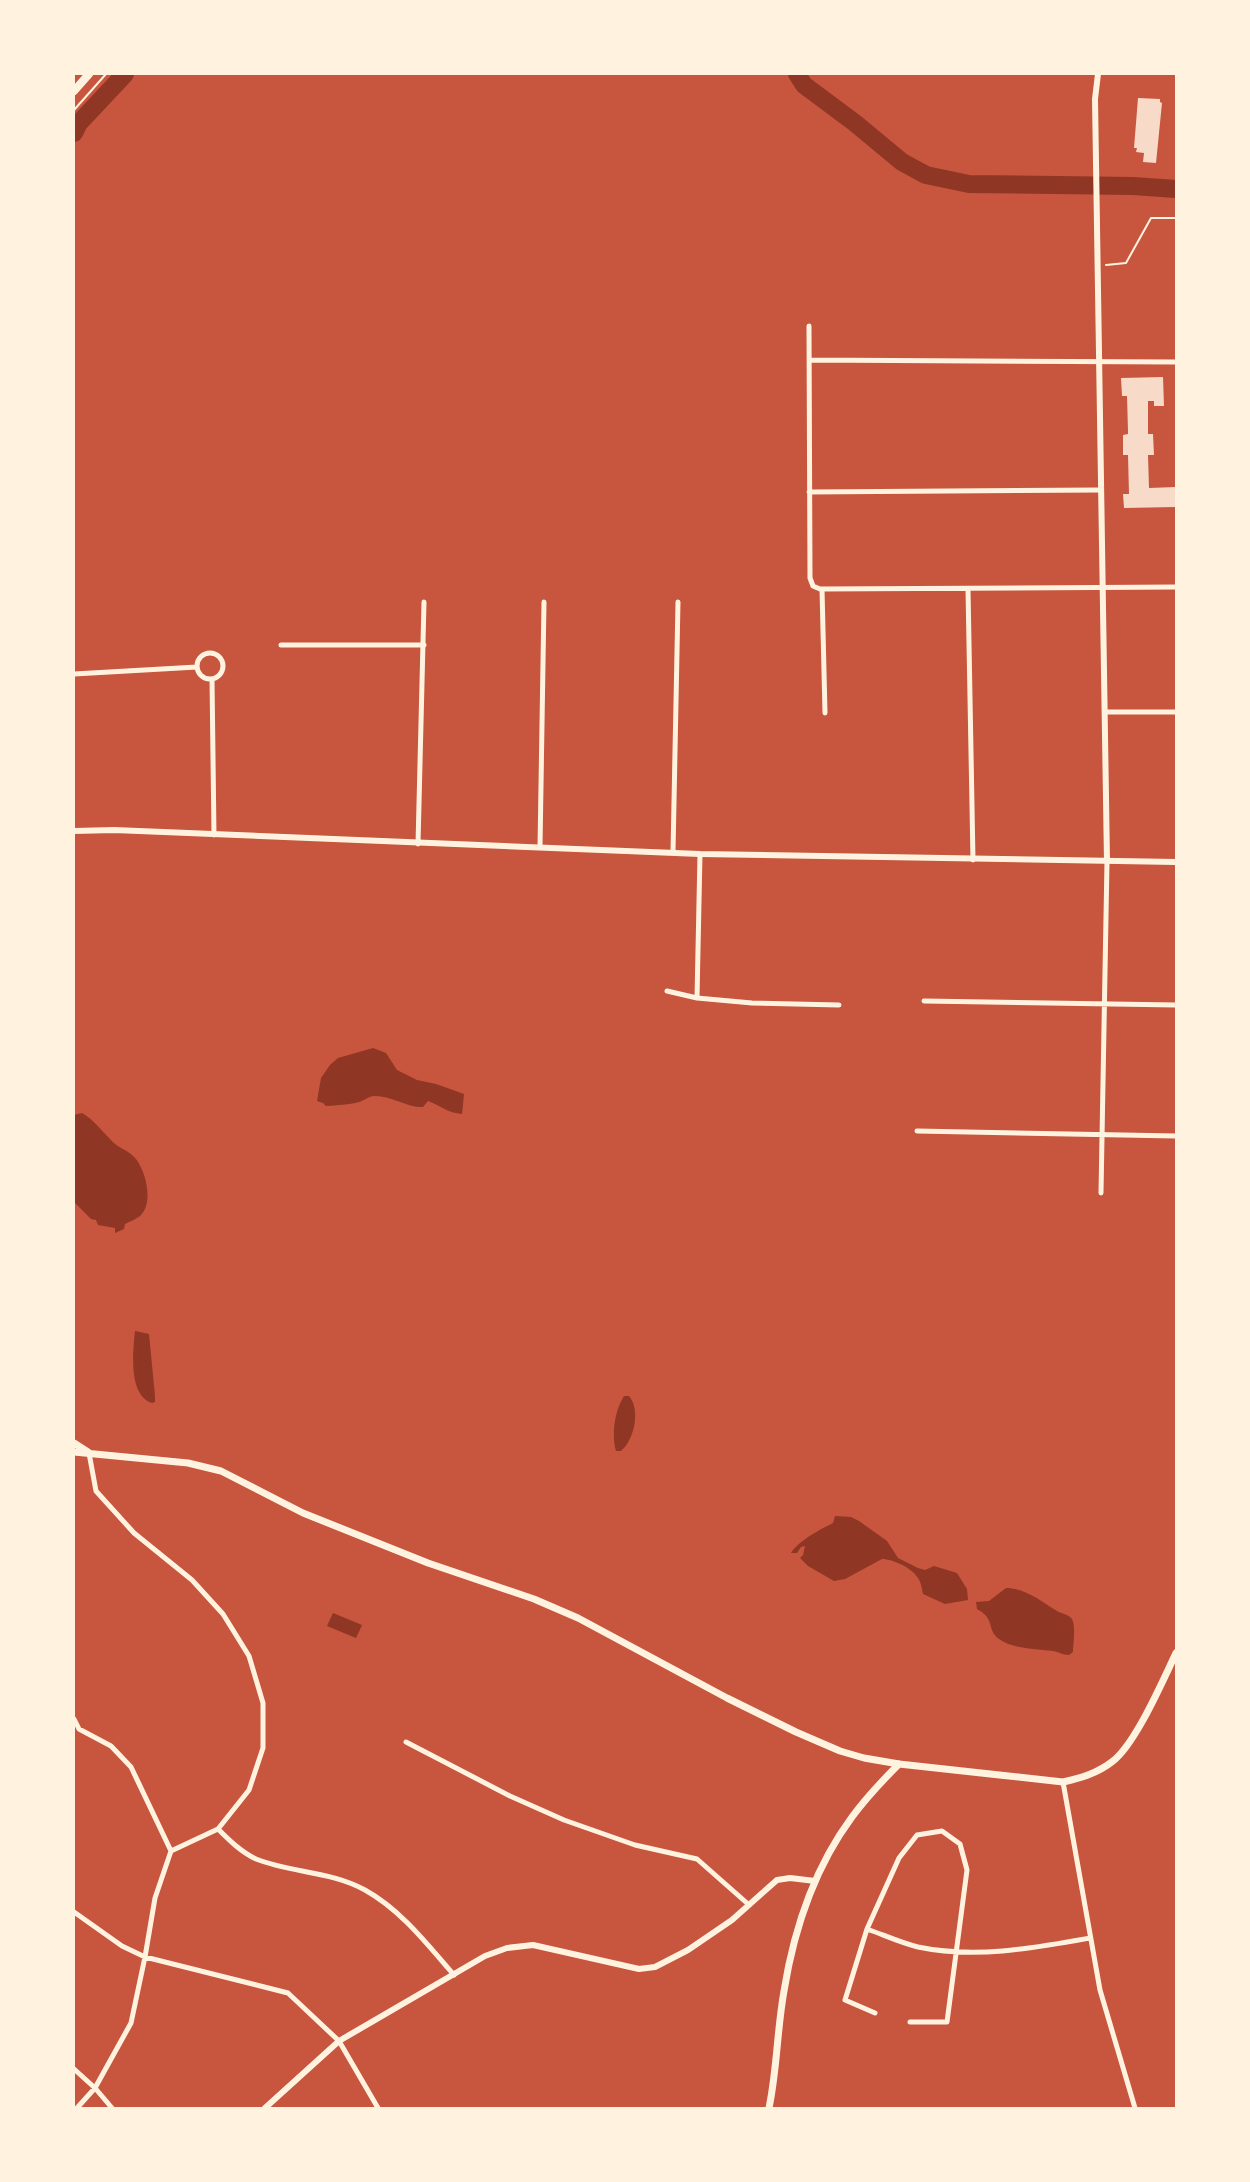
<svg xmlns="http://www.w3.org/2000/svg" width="1250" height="2182" viewBox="0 0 1250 2182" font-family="'Exo 2',sans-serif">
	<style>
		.water { fill: #8f3625 }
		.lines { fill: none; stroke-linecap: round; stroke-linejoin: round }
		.river { stroke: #8f3625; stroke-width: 18 }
		.building { fill: #f7dbc8 }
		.path { stroke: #fff3e0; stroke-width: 2 }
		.minor { stroke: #fff3e0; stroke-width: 5 }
		.tertiary { stroke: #fff3e0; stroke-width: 6 }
		.secondary { stroke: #fff3e0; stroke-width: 7 }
		.primary { stroke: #fff3e0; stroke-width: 8 }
	</style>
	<rect width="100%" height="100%" fill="#c8553d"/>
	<path class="water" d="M 373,1048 L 386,1053 L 397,1070 L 417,1080 L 436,1084 L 464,1094 L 462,1114 C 447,1113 442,1106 428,1101 L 423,1107 C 408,1108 390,1095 374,1096 C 369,1096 363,1101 359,1102 C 349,1105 337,1105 326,1106 L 323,1103 L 317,1101 L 321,1078 L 330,1065 L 338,1058 Z
		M 82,1113 C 94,1120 100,1129 110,1139 C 117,1148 129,1150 136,1159 C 146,1172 154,1203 140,1216 C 136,1219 129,1222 125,1224 L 124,1229 L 115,1233 L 115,1228 L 98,1225 L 96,1220 L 91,1219 L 74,1202 L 74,1115 Z
		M 135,1331 L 149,1334 L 155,1396 L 155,1402 L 152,1403 C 128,1395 133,1352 135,1331 Z
		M 624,1396 L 629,1396 C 641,1410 634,1440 621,1451 L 616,1451 C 611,1434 615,1410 624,1396 Z
		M 835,1516 L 851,1517 L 859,1521 L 887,1541 L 898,1558 L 918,1568 L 925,1570 L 934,1566 L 957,1573 L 967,1589 L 968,1600 L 945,1604 L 923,1594 C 922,1589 921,1582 918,1578 C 912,1568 893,1559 882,1559 L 845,1579 L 834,1581 L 808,1566 L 800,1558 L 803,1555 L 805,1546 L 801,1547 L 797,1553 L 791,1553 C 798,1541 821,1529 833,1523 Z
		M 1006,1588 C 1025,1588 1041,1601 1057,1611 C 1062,1614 1068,1614 1072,1619 C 1076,1627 1073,1644 1073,1652 L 1069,1655 C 1063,1655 1059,1652 1053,1651 C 1038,1649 1012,1649 999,1639 C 986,1629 996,1619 977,1609 L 976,1602 L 989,1601 Z
		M 333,1613 L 362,1625 L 356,1638 L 327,1626 Z"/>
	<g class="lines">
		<path class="river" d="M 797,74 L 804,85 L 855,123 L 902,162 L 926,175 L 969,184 L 1133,186 L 1176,189
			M 74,133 L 79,123 L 125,74"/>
	</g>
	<path class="building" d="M 1138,98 L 1160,99 L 1160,102 L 1162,103 L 1156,163 L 1143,162 L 1144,153 L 1136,152 L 1137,148 L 1134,148 Z
		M 1163,377 L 1164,406 L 1154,406 L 1154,401 L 1148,401 L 1148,434 L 1153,434 L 1154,455 L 1148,455 L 1149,488 L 1176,487 L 1176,507 L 1124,508 L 1123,494 L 1129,494 L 1128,455 L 1123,455 L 1123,435 L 1128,434 L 1128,431 L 1127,396 L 1122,396 L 1121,378 Z"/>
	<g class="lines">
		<path class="path" d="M 74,110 L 106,74
			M 1106,265 L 1126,263 L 1151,218 L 1176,218"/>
		<path class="minor" d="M 809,326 L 810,578 L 813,586 L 820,589 L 1176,587
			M 809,360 L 1176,362
			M 809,492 L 1101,490
			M 822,589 L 825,713
			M 968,589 L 973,860
			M 281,645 L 424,645
			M197 666a13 13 0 1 1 26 0a13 13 0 1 1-26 0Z
			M 74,674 L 197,667
			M 212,679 L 214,835
			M 1106,712 L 1176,712
			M 418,844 L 424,602
			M 540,847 L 544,602
			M 673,852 L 678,602
			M 667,991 L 697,998 L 700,854
			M 697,998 L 752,1003 L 839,1005
			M 924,1001 L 1176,1005
			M 917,1131 L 1176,1136
			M 1101,1193 L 1107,862
			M 74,1719 L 79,1729 L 111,1746 L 131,1767 L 171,1851
			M 406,1742 L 510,1796 L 564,1820 L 635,1845 L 697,1859 L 748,1904
			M 1063,1782 L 1100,1990 L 1135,2108
			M 218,1829 C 229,1840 241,1852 256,1859 C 291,1873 331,1871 365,1890 C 401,1910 427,1944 454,1975
			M 74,1912 L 122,1946 L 145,1957 L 288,1993 L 339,2041 L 378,2108
			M 867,1929 C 884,1935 901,1943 918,1947 C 975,1959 1034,1948 1090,1938
			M 875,2013 L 845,2000 L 867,1929 L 899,1858 L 917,1835 L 942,1831 L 960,1844 L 967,1870 L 947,2022 L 910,2022
			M 74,2069 L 95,2088 L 112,2108
			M 77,2108 L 95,2088 L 131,2023 L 145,1957 L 155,1898 L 171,1851 L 218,1829 L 249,1790 L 263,1748 L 263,1703 L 249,1656 L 223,1614 L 192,1580 L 134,1533 L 96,1491 L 89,1453"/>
		<path class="tertiary" d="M 1098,74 L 1095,99 L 1107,862
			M 74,831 L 114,830 L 700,854 L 1176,862
			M 265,2108 L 339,2041 L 485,1956 L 507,1948 L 533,1945 L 639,1969 L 655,1967 L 688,1950 L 732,1920 L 777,1880 L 790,1878 L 815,1881"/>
		<path class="secondary" d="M 74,1443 L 88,1452
			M 74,1452 L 188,1463 L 221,1471 L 303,1513 L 428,1563 L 534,1599 L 578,1618 L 727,1698 L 796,1732 L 840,1751 L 864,1758 L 899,1764 L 1063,1782 C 1081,1778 1098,1773 1113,1761 C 1136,1743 1163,1680 1176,1653
			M 769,2108 C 777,2070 777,2030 784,1991 C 794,1929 815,1867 852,1817 C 866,1798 882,1781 899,1764"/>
		<path class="primary" d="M 74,91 L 89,74"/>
	</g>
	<rect width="1250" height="2182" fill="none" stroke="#fff3e0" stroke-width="150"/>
</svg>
